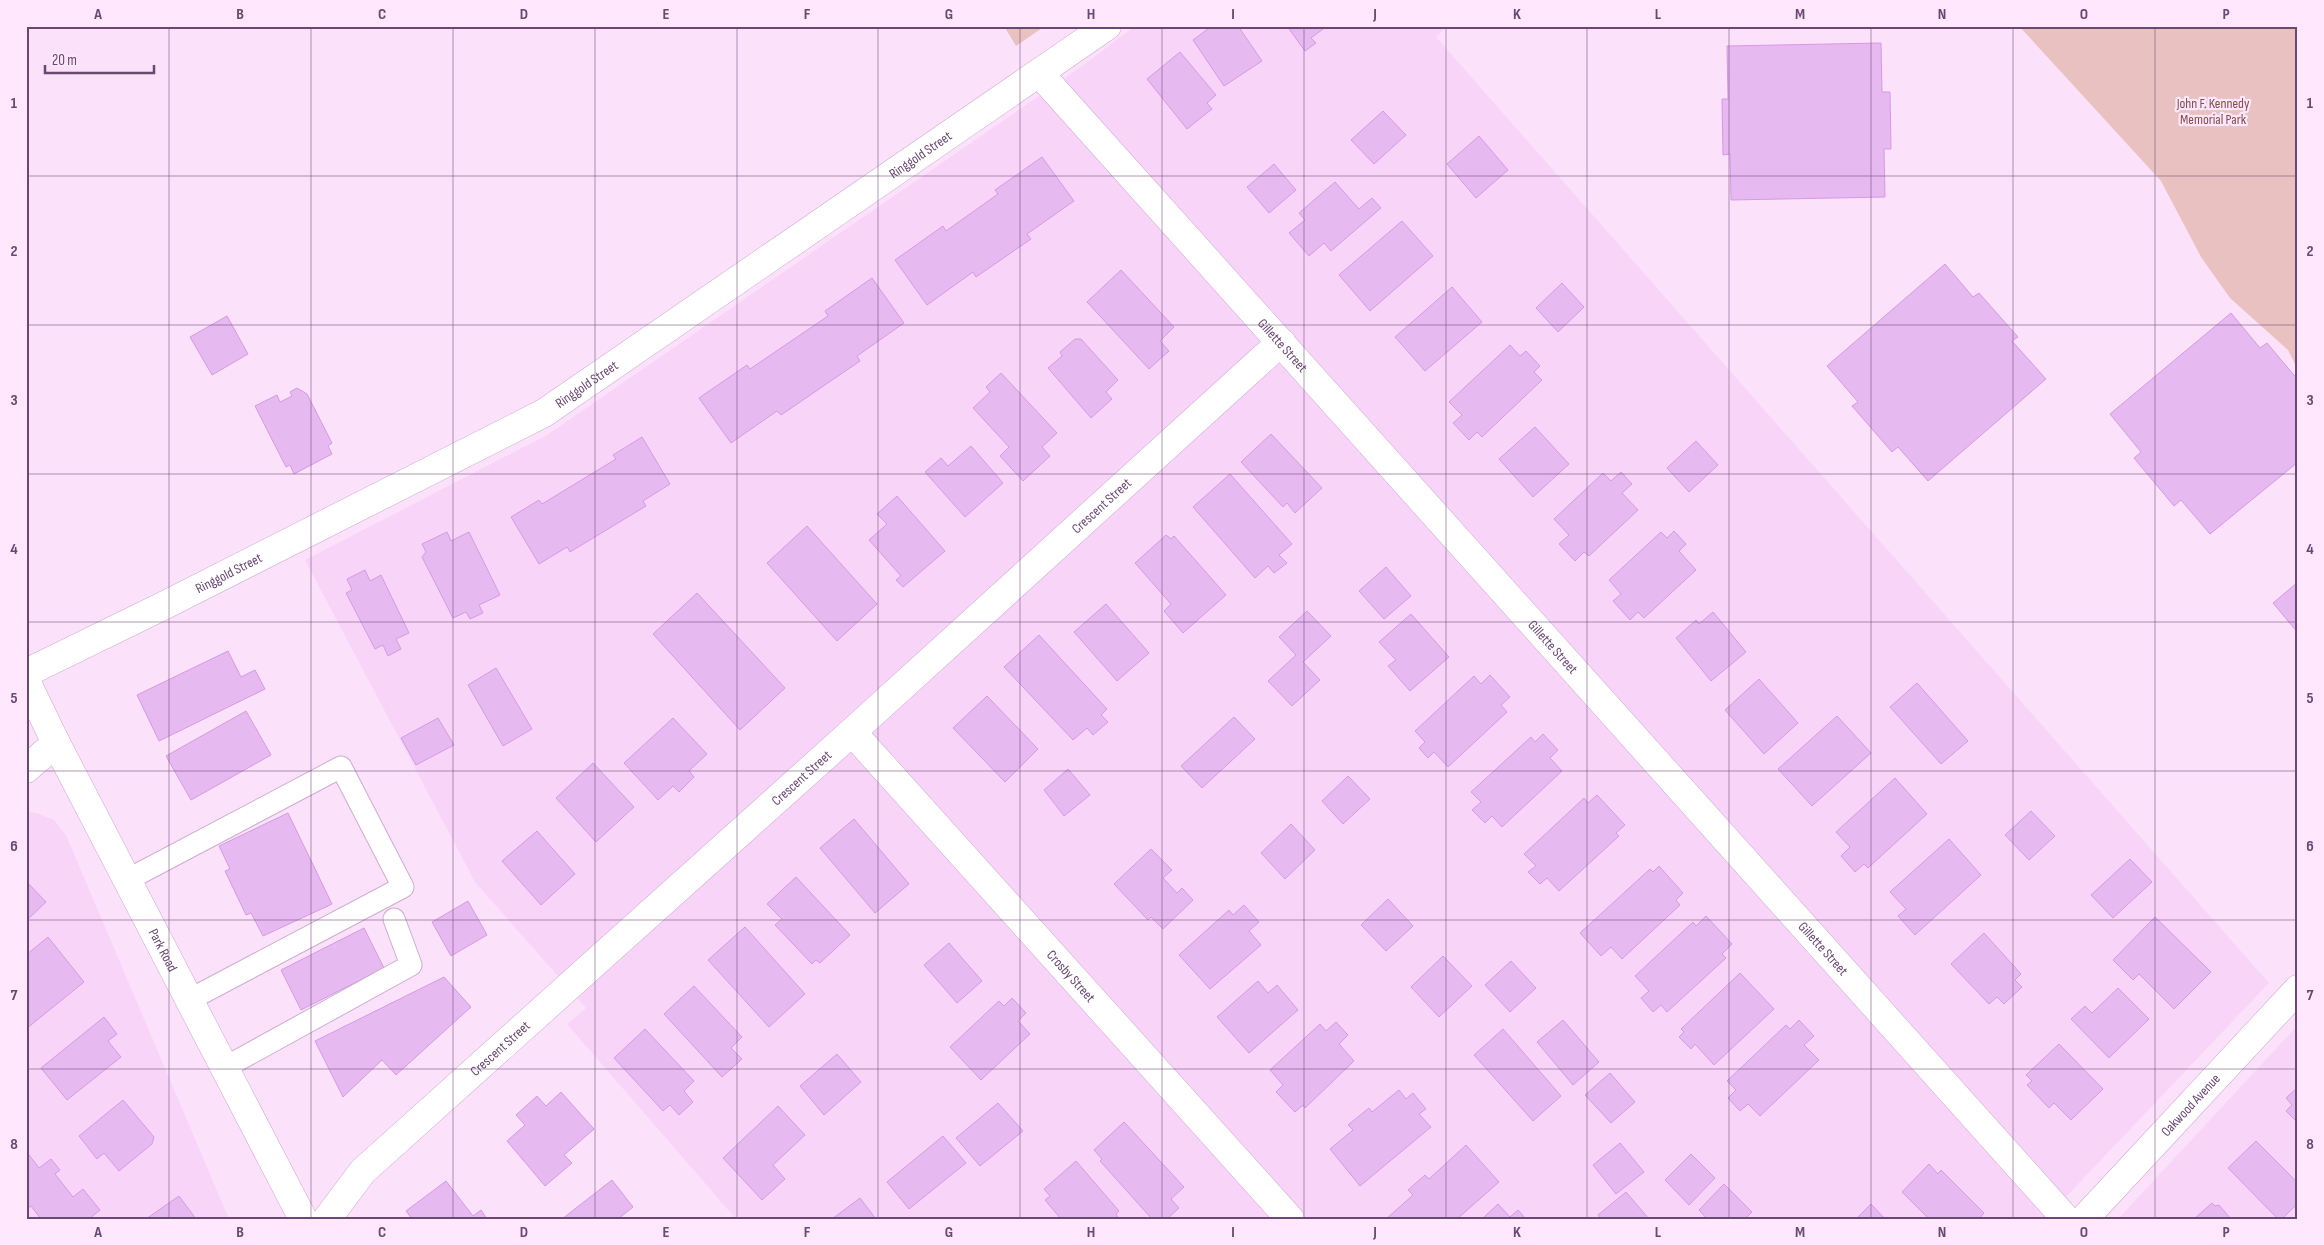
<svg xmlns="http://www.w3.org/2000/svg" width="2324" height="1245" viewBox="0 0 2324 1245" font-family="'Sofia Sans Condensed',sans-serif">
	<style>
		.residential { fill: #f8d5f8 }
		.green { fill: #e9c1c0 }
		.building { fill: #e7b9f1; stroke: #d699e3 }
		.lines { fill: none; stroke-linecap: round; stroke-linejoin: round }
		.lane-casing { stroke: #cdadd1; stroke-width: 23 }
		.street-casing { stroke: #cdadd1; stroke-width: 29 }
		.secondary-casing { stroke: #cca8d2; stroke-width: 29 }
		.lane { stroke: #fff; stroke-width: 21 }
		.street { stroke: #fff; stroke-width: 28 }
		.secondary { stroke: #fff; stroke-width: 28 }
		.grid { fill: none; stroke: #694872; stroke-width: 1; stroke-opacity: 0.55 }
		.labels { text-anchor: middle; stroke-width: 4.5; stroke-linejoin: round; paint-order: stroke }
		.park-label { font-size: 14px; fill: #844e46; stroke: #ffe7fe }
		.street-label { font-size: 14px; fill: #694872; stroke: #ffe7fe }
		.neatline { fill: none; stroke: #694872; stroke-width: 2 }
		.grid-label { font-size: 16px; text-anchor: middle; font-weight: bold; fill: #694872 }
	</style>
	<rect width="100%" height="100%" fill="#fce1fb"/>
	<path class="residential" d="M 1135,26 L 1448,26 L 1436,37 L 2269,983 L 2045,1219 L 736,1219 L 567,1024 L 586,1008 L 475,882 L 305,560 L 547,435 L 1081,67 Z
		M 26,812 L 37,813 L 54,820 L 66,835 L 229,1219 L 26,1219 Z
		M 2298,1025 L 2298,1219 L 2118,1219 Z"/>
	<path class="green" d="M 1004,26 L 1045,26 L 1016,46 Z
		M 2019,26 L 2298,26 L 2298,370 L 2288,350 L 2230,298 L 2201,257 L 2161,181 Z"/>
	<path class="building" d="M 1212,26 L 1238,26 L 1262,61 L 1224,86 L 1193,40 Z
		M 1287,26 L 1327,26 L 1311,38 L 1316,43 L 1305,51 Z
		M 1881,43 L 1882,92 L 1890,92 L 1891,149 L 1884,149 L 1885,197 L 1731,200 L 1730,154 L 1723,155 L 1722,99 L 1728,99 L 1727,46 Z
		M 1180,52 L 1216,95 L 1207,103 L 1212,109 L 1187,129 L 1147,79 Z
		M 1383,111 L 1406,135 L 1374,164 L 1351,140 Z
		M 1479,136 L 1508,170 L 1476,198 L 1447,164 Z
		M 1042,157 L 1074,201 L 1027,234 L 1031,239 L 976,277 L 973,272 L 927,305 L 895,260 L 943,226 L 946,231 L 998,194 L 995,190 Z
		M 1274,164 L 1296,190 L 1269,213 L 1247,187 Z
		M 1335,182 L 1359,209 L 1372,198 L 1381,208 L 1331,251 L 1324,243 L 1309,256 L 1289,233 L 1305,220 L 1299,213 Z
		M 1402,221 L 1433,256 L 1370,311 L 1339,275 Z
		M 1945,264 L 1973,297 L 1979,293 L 2018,337 L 2012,341 L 2046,379 L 1928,481 L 1898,447 L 1892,452 L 1852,406 L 1858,402 L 1827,366 Z
		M 1121,270 L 1174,327 L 1160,341 L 1169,351 L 1149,369 L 1087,302 Z
		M 872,278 L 904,323 L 857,356 L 860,361 L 781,415 L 777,411 L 731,443 L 699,398 L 747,365 L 750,369 L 828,316 L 825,311 Z
		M 1562,283 L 1584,307 L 1558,332 L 1536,308 Z
		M 1452,287 L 1482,322 L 1425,371 L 1395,337 Z
		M 2231,313 L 2260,348 L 2267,343 L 2298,380 L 2298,462 L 2210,534 L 2181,500 L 2174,506 L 2134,458 L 2141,452 L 2110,414 Z
		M 227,316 L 248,354 L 212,375 L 190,337 Z
		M 1075,339 L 1081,339 L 1118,380 L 1106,392 L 1112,399 L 1091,418 L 1048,368 L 1062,356 L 1060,352 Z
		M 1510,345 L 1520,356 L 1526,351 L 1540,366 L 1534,372 L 1542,380 L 1482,437 L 1477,432 L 1469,440 L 1453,423 L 1462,415 L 1449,402 Z
		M 1001,373 L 1057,433 L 1042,447 L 1050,456 L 1023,481 L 1000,456 L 1009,447 L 973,408 L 990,392 L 986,387 Z
		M 297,388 L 307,394 L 332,443 L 328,446 L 332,454 L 294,474 L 290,465 L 286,467 L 255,406 L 277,395 L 280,402 L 292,396 L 290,392 Z
		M 1535,427 L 1569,464 L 1533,497 L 1499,459 Z
		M 1271,434 L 1322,488 L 1295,513 L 1287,503 L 1283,507 L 1241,462 Z
		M 642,437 L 670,484 L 643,501 L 646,506 L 570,552 L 567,547 L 539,564 L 511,517 L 539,500 L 542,504 L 616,459 L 613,455 Z
		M 1696,441 L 1718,465 L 1689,492 L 1667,468 Z
		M 971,446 L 1003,483 L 965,517 L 925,472 L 941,458 L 948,466 Z
		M 1621,472 L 1632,484 L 1622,493 L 1638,510 L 1589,556 L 1584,552 L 1575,561 L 1559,544 L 1569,535 L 1554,519 L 1603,473 L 1611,481 Z
		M 1230,474 L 1292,544 L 1279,555 L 1287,563 L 1274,573 L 1268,566 L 1255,578 L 1193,507 Z
		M 897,496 L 945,551 L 903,587 L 896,580 L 901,576 L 869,540 L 887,524 L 877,514 Z
		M 807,526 L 877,604 L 837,641 L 767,563 Z
		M 1674,531 L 1686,544 L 1679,551 L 1696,570 L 1644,618 L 1638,612 L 1630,620 L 1613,601 L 1621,594 L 1609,580 L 1661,532 L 1667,538 Z
		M 447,532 L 451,541 L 469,532 L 500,595 L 479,605 L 483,613 L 470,619 L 466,612 L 453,618 L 422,557 L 426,552 L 422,544 Z
		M 1166,535 L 1171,539 L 1174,536 L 1226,595 L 1183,633 L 1164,611 L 1171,604 L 1135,563 Z
		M 1386,567 L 1411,596 L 1384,619 L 1359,591 Z
		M 365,570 L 370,581 L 381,575 L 409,633 L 396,639 L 401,649 L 388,656 L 383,645 L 375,649 L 346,593 L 352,590 L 347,579 Z
		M 2298,582 L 2298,633 L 2273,603 Z
		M 697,593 L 785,688 L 740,730 L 653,634 Z
		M 1106,604 L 1149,653 L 1117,681 L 1074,632 Z
		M 1307,611 L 1331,636 L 1303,662 L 1320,680 L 1292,706 L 1268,681 L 1296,655 L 1279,637 Z
		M 1713,612 L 1746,652 L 1711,681 L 1676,638 L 1696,620 L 1699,624 Z
		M 1411,614 L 1449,657 L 1410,691 L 1388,666 L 1396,660 L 1379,642 Z
		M 1039,635 L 1107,709 L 1101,715 L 1108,722 L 1093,735 L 1087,728 L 1073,740 L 1004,667 Z
		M 228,651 L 241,677 L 255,670 L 265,689 L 159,741 L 137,695 Z
		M 496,668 L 532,729 L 503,746 L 468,685 Z
		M 1490,675 L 1510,697 L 1501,705 L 1507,712 L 1448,767 L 1434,752 L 1428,758 L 1419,748 L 1425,742 L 1415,731 L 1474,676 L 1481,684 Z
		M 1759,679 L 1798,723 L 1764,754 L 1725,710 Z
		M 1917,683 L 1968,741 L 1941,764 L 1890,707 Z
		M 987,696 L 1038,749 L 1005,782 L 953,728 Z
		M 246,711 L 271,755 L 191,800 L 166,756 Z
		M 1837,716 L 1871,753 L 1812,806 L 1778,769 Z
		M 1234,717 L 1255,739 L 1202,788 L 1181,766 Z
		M 438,718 L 454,745 L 416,765 L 401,738 Z
		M 673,718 L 707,754 L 689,771 L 694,777 L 679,792 L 673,786 L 658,800 L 624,763 Z
		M 1543,734 L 1558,750 L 1550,758 L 1562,771 L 1502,827 L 1492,816 L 1485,823 L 1472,810 L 1481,802 L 1471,792 L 1531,737 L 1535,742 Z
		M 593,763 L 634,807 L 596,842 L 556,798 Z
		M 1068,769 L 1090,795 L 1064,816 L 1044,790 Z
		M 1348,776 L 1370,799 L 1343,824 L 1322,801 Z
		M 1895,778 L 1927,814 L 1868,868 L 1864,864 L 1855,872 L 1841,856 L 1850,847 L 1836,832 Z
		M 1597,795 L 1625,825 L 1616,833 L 1619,836 L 1559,891 L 1547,878 L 1540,884 L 1528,872 L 1536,866 L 1524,854 L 1584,798 L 1588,803 Z
		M 2031,811 L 2055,836 L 2029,860 L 2005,835 Z
		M 288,813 L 332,904 L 263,936 L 251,913 L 246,915 L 225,871 L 230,869 L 219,846 Z
		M 854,819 L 909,884 L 875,913 L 820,848 Z
		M 1291,824 L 1315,850 L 1285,879 L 1261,853 Z
		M 537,831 L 575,874 L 541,905 L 502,861 Z
		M 1949,839 L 1981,875 L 1915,935 L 1898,916 L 1906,909 L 1890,892 Z
		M 1151,849 L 1172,870 L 1163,878 L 1177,893 L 1182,888 L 1193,900 L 1163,929 L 1151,917 L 1148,920 L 1114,884 Z
		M 2130,859 L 2152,882 L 2113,918 L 2091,895 Z
		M 1659,866 L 1683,893 L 1676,900 L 1680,905 L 1622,959 L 1611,947 L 1601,956 L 1580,933 L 1650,869 L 1653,872 Z
		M 796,877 L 850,935 L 820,963 L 816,960 L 812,964 L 775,925 L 782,919 L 767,904 Z
		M 26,881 L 46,902 L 26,921 Z
		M 1388,899 L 1413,926 L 1386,951 L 1361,925 Z
		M 468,901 L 487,935 L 451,956 L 432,922 Z
		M 1244,905 L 1259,922 L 1249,931 L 1261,945 L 1210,989 L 1179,955 L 1229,910 L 1233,915 Z
		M 1706,916 L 1732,944 L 1722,954 L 1726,958 L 1667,1012 L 1661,1005 L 1653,1012 L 1641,998 L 1649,991 L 1635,976 L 1693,922 L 1696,926 Z
		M 2155,917 L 2211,972 L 2174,1009 L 2139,974 L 2133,980 L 2113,960 Z
		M 745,927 L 805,994 L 769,1027 L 708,960 Z
		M 364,928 L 384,968 L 301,1010 L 281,970 Z
		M 1984,933 L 2021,974 L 2015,980 L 2022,987 L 2004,1004 L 1997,997 L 1989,1004 L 1951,964 Z
		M 48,937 L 84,982 L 26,1029 L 26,955 Z
		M 949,943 L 982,981 L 957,1003 L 924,965 Z
		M 1443,956 L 1472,986 L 1439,1017 L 1411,987 Z
		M 1511,961 L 1536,988 L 1510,1012 L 1485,985 Z
		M 1740,973 L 1774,1009 L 1714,1065 L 1695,1044 L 1691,1049 L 1679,1037 L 1684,1032 L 1681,1029 Z
		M 444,977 L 471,1007 L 396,1075 L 382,1060 L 343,1097 L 315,1041 Z
		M 1258,981 L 1268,993 L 1277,985 L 1298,1010 L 1249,1053 L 1217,1017 Z
		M 694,986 L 742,1037 L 731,1048 L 742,1059 L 722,1077 L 664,1014 Z
		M 2118,988 L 2149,1019 L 2109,1058 L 2071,1019 L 2085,1006 L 2092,1013 Z
		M 1012,998 L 1026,1013 L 1018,1021 L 1030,1034 L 981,1080 L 950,1047 L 999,1001 L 1004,1006 Z
		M 104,1017 L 117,1034 L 108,1041 L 121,1057 L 67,1100 L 41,1068 Z
		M 1563,1020 L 1599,1062 L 1573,1085 L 1537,1042 Z
		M 1799,1020 L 1814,1036 L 1804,1045 L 1819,1060 L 1760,1116 L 1748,1104 L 1740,1111 L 1728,1098 L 1736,1090 L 1727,1081 L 1786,1025 L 1790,1029 Z
		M 1336,1022 L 1348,1035 L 1339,1044 L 1354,1061 L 1305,1108 L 1303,1105 L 1295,1112 L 1276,1092 L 1283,1085 L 1270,1070 L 1320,1024 L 1326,1031 Z
		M 645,1029 L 694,1081 L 684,1091 L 693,1102 L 679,1115 L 670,1105 L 663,1111 L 614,1058 Z
		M 1503,1029 L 1561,1096 L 1533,1121 L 1474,1055 Z
		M 2059,1044 L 2103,1089 L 2071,1120 L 2054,1103 L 2049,1108 L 2027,1085 L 2032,1081 L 2026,1075 Z
		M 837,1054 L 861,1082 L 824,1115 L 800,1086 Z
		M 1610,1073 L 1635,1102 L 1611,1123 L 1585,1095 Z
		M 2298,1087 L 2298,1123 L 2286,1111 L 2292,1105 L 2286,1098 Z
		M 1399,1090 L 1406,1099 L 1413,1093 L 1426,1109 L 1419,1114 L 1431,1127 L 1360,1186 L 1330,1149 L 1353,1130 L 1348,1125 L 1369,1108 L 1372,1112 Z
		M 561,1092 L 594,1129 L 564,1155 L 572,1163 L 545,1186 L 507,1141 L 525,1125 L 516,1115 L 537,1096 L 546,1106 Z
		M 123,1100 L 154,1137 L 152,1144 L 119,1171 L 104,1153 L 97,1159 L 79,1136 Z
		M 998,1103 L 1023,1131 L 980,1166 L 956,1138 Z
		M 778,1106 L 805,1135 L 773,1165 L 785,1179 L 762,1200 L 723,1158 Z
		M 1124,1122 L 1184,1187 L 1171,1199 L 1179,1208 L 1167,1219 L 1152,1219 L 1100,1161 L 1102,1159 L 1094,1150 Z
		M 943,1136 L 966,1163 L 909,1209 L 887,1182 Z
		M 2256,1141 L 2298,1183 L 2298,1203 L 2282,1219 L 2278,1219 L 2228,1168 Z
		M 1620,1143 L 1644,1172 L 1616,1194 L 1593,1165 Z
		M 1466,1145 L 1499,1182 L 1457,1219 L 1386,1219 L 1413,1195 L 1408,1190 L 1425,1175 L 1429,1179 Z
		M 26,1151 L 39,1168 L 51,1159 L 60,1170 L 55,1174 L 73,1197 L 83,1189 L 100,1210 L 89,1219 L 41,1219 L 31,1206 L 26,1210 Z
		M 1691,1154 L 1715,1178 L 1689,1205 L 1665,1180 Z
		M 1076,1161 L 1119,1211 L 1116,1214 L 1119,1219 L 1061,1219 L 1045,1200 L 1050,1196 L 1044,1189 Z
		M 1929,1164 L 1938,1174 L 1941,1170 L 1984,1213 L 1979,1219 L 1929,1219 L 1902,1192 Z
		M 612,1180 L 633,1207 L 618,1219 L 562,1219 Z
		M 446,1181 L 473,1216 L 481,1210 L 487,1219 L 412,1219 L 406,1211 Z
		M 1724,1184 L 1752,1212 L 1745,1219 L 1707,1219 L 1699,1210 Z
		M 1626,1192 L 1649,1219 L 1601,1219 L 1598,1215 Z
		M 179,1196 L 196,1219 L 146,1219 Z
		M 860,1198 L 876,1219 L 832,1219 Z
		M 2212,1203 L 2215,1206 L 2219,1205 L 2231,1219 L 2194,1219 Z
		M 1498,1204 L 1510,1217 L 1518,1210 L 1526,1219 L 1482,1219 Z
		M 1871,1204 L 1885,1219 L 1856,1219 Z"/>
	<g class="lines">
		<g class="lane-casing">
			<path id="lane" d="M 127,880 L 341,767 L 403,887 L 189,1000
				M 224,1068 L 411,965 L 394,919"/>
		</g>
		<g class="street-casing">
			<g id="street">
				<path id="s1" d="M 1040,74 L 2066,1219"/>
				<path id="s2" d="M 26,673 L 167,604 L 544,413 L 1107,26"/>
				<path id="s3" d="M 852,732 L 1290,1219"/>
				<path d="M 26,769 L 56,743"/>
				<path id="s4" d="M 327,1219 L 363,1171 L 852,732 L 1281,342"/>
			</g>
		</g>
		<g class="secondary-casing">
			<g id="secondary">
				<path id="s5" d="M 26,681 L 56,743 L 303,1219"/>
				<path id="s6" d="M 2084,1219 L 2298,989"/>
			</g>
		</g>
		<use href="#lane" class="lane"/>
		<use href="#street" class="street"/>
		<use href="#secondary" class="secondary"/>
	</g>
	<path class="grid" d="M 169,26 L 169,1219M 311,26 L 311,1219M 453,26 L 453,1219M 595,26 L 595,1219M 737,26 L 737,1219M 878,26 L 878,1219M 1020,26 L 1020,1219M 1162,26 L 1162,1219M 1304,26 L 1304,1219M 1446,26 L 1446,1219M 1587,26 L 1587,1219M 1729,26 L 1729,1219M 1871,26 L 1871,1219M 2013,26 L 2013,1219M 2155,26 L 2155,1219M 26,176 L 2298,176M 26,325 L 2298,325M 26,474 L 2298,474M 26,622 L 2298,622M 26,771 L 2298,771M 26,920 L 2298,920M 26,1069 L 2298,1069"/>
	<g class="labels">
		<g class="park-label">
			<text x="2213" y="108">John F. Kennedy<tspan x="2213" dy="16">Memorial Park</tspan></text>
		</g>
		<g class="street-label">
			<text dy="5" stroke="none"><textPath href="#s2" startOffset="1036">Ringgold Street</textPath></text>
			<text dy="5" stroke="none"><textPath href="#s1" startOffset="364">Gillette Street</textPath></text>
			<text dy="5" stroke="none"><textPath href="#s2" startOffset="631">Ringgold Street</textPath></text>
			<text dy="5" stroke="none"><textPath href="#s4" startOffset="1054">Crescent Street</textPath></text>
			<text dy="5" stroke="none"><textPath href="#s2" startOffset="226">Ringgold Street</textPath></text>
			<text dy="5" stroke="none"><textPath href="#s1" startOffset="769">Gillette Street</textPath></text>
			<text dy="5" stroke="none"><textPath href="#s4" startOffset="649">Crescent Street</textPath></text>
			<text dy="5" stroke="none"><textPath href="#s1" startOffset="1174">Gillette Street</textPath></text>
			<text dy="5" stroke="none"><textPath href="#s5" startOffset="302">Park Road</textPath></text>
			<text dy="5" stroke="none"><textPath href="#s3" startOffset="328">Crosby Street</textPath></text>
			<text dy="5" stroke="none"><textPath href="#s4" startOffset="244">Crescent Street</textPath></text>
			<text dy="5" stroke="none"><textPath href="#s6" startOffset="156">Oakwood Avenue</textPath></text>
		</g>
	</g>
	<rect width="2324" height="1245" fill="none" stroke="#ffe7fe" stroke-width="55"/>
	<path d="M45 65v8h109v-8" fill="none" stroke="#694872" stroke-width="2.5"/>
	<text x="52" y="65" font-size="15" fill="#694872" stroke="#ffe7fe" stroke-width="4" paint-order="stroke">20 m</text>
	<rect x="28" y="28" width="2268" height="1190" class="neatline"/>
	<g class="grid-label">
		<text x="98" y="19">A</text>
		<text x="240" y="19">B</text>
		<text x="382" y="19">C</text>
		<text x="524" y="19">D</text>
		<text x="666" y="19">E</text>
		<text x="807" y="19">F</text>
		<text x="949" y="19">G</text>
		<text x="1091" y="19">H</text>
		<text x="1233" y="19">I</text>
		<text x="1375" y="19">J</text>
		<text x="1517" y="19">K</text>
		<text x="1658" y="19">L</text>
		<text x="1800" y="19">M</text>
		<text x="1942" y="19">N</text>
		<text x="2084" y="19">O</text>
		<text x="2226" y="19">P</text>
		<text x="14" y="108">1</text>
		<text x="2310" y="108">1</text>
		<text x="14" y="256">2</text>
		<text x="2310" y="256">2</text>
		<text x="14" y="405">3</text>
		<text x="2310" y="405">3</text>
		<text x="14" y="554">4</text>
		<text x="2310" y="554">4</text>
		<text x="14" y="703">5</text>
		<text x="2310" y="703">5</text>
		<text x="14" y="851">6</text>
		<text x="2310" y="851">6</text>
		<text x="14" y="1000">7</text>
		<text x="2310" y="1000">7</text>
		<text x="14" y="1149">8</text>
		<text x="2310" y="1149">8</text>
		<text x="98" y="1237">A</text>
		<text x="240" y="1237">B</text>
		<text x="382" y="1237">C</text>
		<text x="524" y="1237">D</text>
		<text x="666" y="1237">E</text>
		<text x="807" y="1237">F</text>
		<text x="949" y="1237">G</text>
		<text x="1091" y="1237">H</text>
		<text x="1233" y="1237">I</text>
		<text x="1375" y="1237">J</text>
		<text x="1517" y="1237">K</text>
		<text x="1658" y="1237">L</text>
		<text x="1800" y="1237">M</text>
		<text x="1942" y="1237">N</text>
		<text x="2084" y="1237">O</text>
		<text x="2226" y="1237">P</text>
	</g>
</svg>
